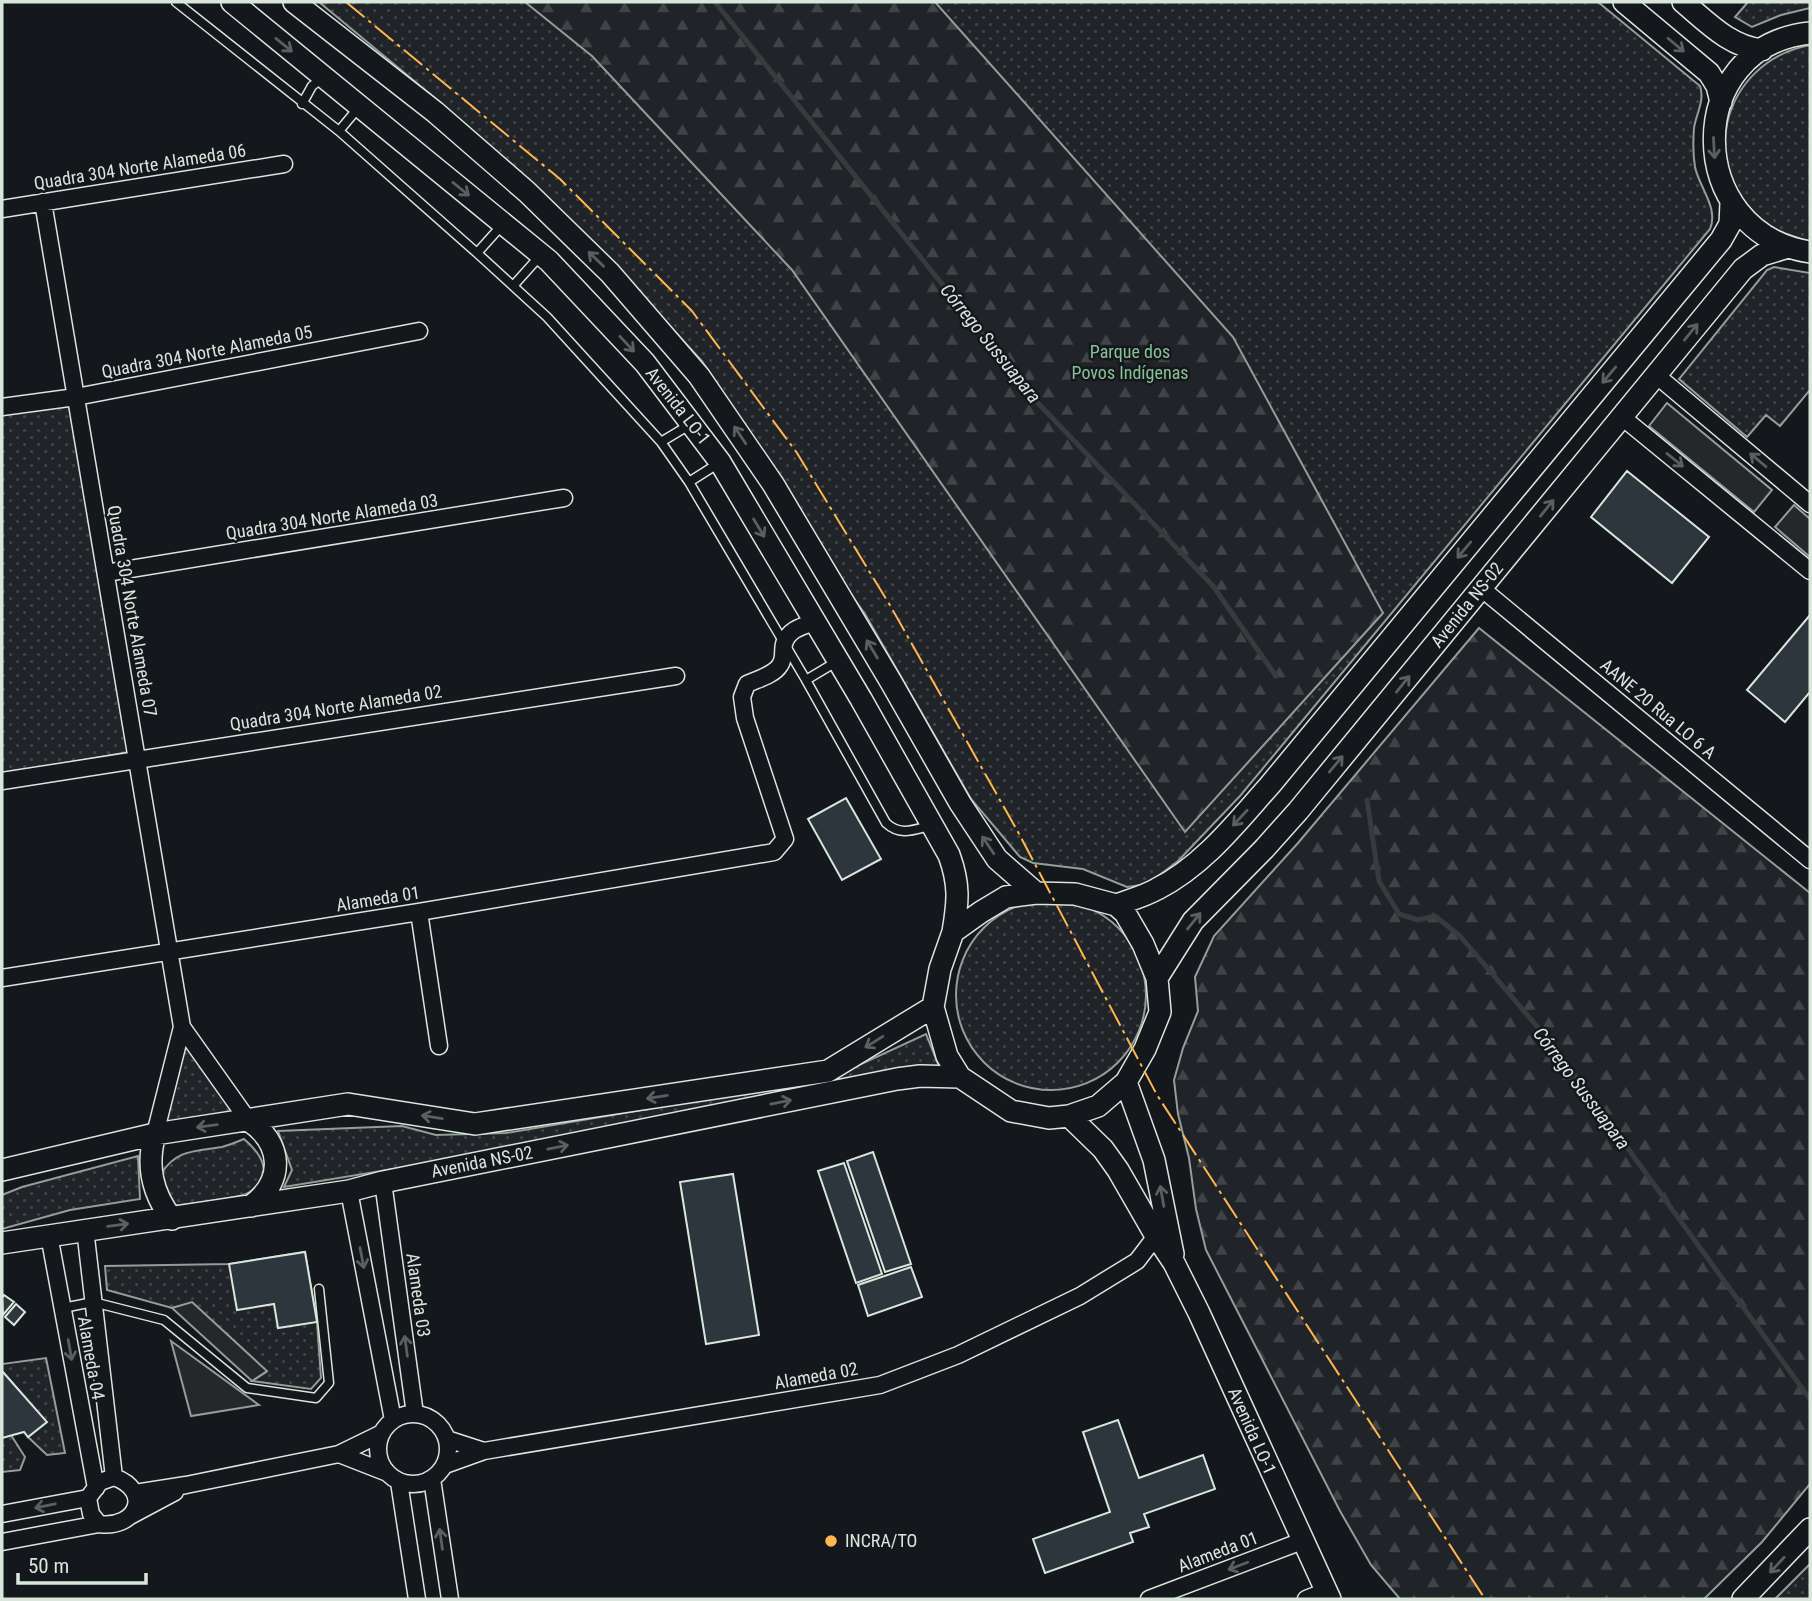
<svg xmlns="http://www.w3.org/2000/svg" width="1812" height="1601" viewBox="0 0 1812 1601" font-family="'Roboto Condensed',sans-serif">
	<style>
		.green { fill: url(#green-dots); stroke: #939e99; stroke-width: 2 }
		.forest { fill: url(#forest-firs); stroke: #939e99; stroke-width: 2 }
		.parking { fill: #24282b; stroke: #939e99; stroke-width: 2 }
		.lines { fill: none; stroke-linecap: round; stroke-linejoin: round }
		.stream { stroke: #363b3e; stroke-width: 5 }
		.building { fill: #2c363c; stroke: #d8e6dc; stroke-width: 2 }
		.lane-casing { stroke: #d8e6dc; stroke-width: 11 }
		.street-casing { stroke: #d8e6dc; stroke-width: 19 }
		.secondary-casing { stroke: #d8e6dc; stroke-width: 24 }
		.lane { stroke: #14181c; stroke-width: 8 }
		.street { stroke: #14181c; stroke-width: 16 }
		.secondary { stroke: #14181c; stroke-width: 21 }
		.power { stroke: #ffb74d; stroke-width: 2; stroke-dasharray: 24 5 3.5 5; stroke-linecap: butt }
		.oneway { stroke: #59605f }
		.poi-dot { fill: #ffb74d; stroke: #14181c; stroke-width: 2.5 }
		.labels { text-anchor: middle; stroke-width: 5; stroke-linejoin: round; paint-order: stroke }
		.street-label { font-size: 18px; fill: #d8e6dc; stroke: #14181c }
		.park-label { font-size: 18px; fill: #8ac095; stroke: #14181c }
		.poi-label { font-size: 18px; fill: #d8e6dc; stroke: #14181c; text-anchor: start }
		.water-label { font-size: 19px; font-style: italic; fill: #d8e6dc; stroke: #14181c }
	</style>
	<defs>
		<pattern id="green-dots" width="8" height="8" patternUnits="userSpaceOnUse" patternTransform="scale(1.75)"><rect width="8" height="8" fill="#202428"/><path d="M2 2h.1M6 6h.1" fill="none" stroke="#404447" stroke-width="1.8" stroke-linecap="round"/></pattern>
		<pattern id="forest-firs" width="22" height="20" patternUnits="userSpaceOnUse" patternTransform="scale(1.75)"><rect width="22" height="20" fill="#202428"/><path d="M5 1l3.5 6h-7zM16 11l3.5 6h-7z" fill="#404447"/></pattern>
	</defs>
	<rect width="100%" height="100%" fill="#14181c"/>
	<path class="green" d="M 319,2 L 1598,2 L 1700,86 C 1705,101 1696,114 1694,128 C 1693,141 1693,155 1695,167 C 1699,187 1719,208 1710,229 L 1240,796 L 1178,861 L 1157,877 L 1142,885 L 1127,887 L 1083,869 L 1033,863 L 1020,857 L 971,799 L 865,614 L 828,563 L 778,476 L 702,361 L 611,262 L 448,109 Z
		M 1748,2 L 1810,2 L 1810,8 L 1781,15 L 1752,27 L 1735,17 Z
		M 1810,45 L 1810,242 C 1797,237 1782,234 1770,226 C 1693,174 1720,62 1810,45 Z
		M 1774,267 L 1810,273 L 1810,390 L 1780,426 L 1766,415 L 1747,437 L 1679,379 L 1767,270 Z
		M 59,406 L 68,406 L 75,418 L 129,752 L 2,774 L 2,415 Z
		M956 995a95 95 0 1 1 190 0a95 95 0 1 1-190 0Z
		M 182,1027 L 248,1120 L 155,1134 Z
		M 926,1034 L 940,1069 L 430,1163 L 284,1187 L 292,1170 L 278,1131 L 402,1126 L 436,1135 L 506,1133 L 831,1078 Z
		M 244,1139 C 263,1155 275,1177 248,1193 C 240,1198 188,1204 175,1206 L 164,1192 L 161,1174 C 176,1149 197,1151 222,1147 C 229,1145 237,1142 244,1139 Z
		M 138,1156 L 140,1199 L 70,1210 L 2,1229 L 2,1195 L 22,1187 Z
		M 305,1252 L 317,1322 L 321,1378 L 311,1389 L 252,1381 L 266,1372 L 192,1303 L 172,1308 L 107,1290 L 105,1266 L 229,1264 Z
		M 46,1358 L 65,1453 L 47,1455 L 28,1437 L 46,1422 L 2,1371 L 2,1364 Z
		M 11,1435 L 25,1457 L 20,1470 L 2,1472 L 2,1438 Z
		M 1810,1564 L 1810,1599 L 1775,1599 Z"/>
	<path class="forest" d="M 525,2 L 935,2 L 1233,337 L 1383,613 L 1185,832 L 792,270 L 592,56 Z
		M 1479,628 L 1810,893 L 1810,1484 L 1762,1542 L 1704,1599 L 1400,1599 L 1371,1565 L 1340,1511 L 1206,1250 L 1196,1209 L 1189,1158 L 1178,1114 L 1174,1080 L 1183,1048 L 1198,1011 L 1195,977 L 1214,936 L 1298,843 Z"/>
	<path class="parking" d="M 1667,403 L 1772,490 L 1754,512 L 1649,426 Z
		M 1794,505 L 1810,519 L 1810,557 L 1775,527 Z
		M 192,1302 L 267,1371 L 252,1381 L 172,1308 Z
		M 171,1341 L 259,1405 L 191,1416 Z"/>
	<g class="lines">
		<path class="stream" d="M 715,2 L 1038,403 L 1213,586 L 1276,676
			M 1367,800 L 1379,881 L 1399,914 L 1418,920 L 1435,916 L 1460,936 L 1552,1044 L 1810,1399"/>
	</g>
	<path class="building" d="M 1627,471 L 1709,537 L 1672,583 L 1591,517 Z
		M 1810,615 L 1810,692 L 1785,722 L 1747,690 Z
		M 846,798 L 881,859 L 842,880 L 808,819 Z
		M 873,1152 L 911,1264 L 885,1272 L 847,1161 Z
		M 844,1163 L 882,1274 L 856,1283 L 818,1171 Z
		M 733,1174 L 759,1335 L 706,1344 L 680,1182 Z
		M 305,1252 L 317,1322 L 278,1328 L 274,1304 L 237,1310 L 229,1264 Z
		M 911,1267 L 922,1297 L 868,1316 L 858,1285 Z
		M 4,1295 L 14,1302 L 3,1315 L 2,1298 Z
		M 16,1304 L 25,1312 L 14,1325 L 5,1317 Z
		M 2,1371 L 47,1422 L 28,1437 L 24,1432 L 2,1438 Z
		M 1118,1420 L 1139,1478 L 1203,1455 L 1215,1489 L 1144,1514 L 1149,1527 L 1130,1533 L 1133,1542 L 1045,1573 L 1033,1539 L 1110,1512 L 1083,1432 Z"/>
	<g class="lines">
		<g class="lane-casing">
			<path id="lane" d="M 176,2 L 339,131 L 477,253 L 547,317 L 661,442 L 689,482 L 806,680 L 886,823 C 900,836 913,830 929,826
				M 302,104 L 312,86 L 321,79
				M 339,131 L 359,107
				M 477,253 L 503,224
				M 513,286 L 539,257
				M 661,442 L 691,424
				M 689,482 L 719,463
				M 806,680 L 836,662
				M 63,1308 L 93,1302 L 164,1320 L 247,1388 L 316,1398 L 329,1383 L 319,1289"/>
		</g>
		<g class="street-casing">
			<path id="street" d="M 43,202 L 182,1027 L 155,1134
				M 2,209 L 284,164
				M 1656,375 L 1810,504
				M 2,407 L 76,397 L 419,331
				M 1622,417 L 1810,571
				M 106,573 L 564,498
				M 1481,588 L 1810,860
				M 2,781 L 676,676
				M 419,912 L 439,1046
				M 2,978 L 419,912 L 774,852 L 785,839 L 745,718 L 742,697 L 747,684 C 758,679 774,675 780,665 C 785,658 782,651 784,644 C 788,629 803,626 815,622
				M 182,1027 L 248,1120
				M 383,1182 L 415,1414
				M 349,1191 L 393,1420
				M 85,1229 L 114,1477
				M 49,1235 L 96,1488
				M378 1449a35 35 0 1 1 70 0a35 35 0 1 1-70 0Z
				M 447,1439 L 484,1451 L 880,1385 L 958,1355 L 1080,1296 L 1137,1261 L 1156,1236
				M 339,1454 L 385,1472
				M 445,1465 L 484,1451
				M 114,1477 C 153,1491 137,1529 99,1524 L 91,1514 L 88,1498 L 100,1482 Z
				M 432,1479 L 450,1599
				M 399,1482 L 417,1599
				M 135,1493 L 186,1485 L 339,1454 L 382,1433
				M 2,1514 L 88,1498
				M 130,1516 L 175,1492
				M 2,1542 L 99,1524
				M 1149,1599 L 1302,1541
				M 1306,1599 L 1326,1591"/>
		</g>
		<g class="secondary-casing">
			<path id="secondary" d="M 232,2 L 549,261 L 645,363 L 720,462 L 861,699 L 949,855 C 960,885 958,902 953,932
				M 294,2 L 435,112 L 527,192 L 610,273 L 699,376 L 773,484 L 891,682 L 960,803 L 997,859 L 1036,893
				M 1624,2 L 1709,73 L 1717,86 L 1721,102
				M 1683,2 C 1707,22 1730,47 1762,50
				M 1810,33 C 1682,46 1683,232 1810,252
				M 1036,893 L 1075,894 L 1116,905 L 1125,913 L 1143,944 L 1157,978 L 1160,1012 L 1145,1049 L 1126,1082 L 1098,1106 L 1069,1116 L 1049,1118 L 1011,1111 L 960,1077 L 947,1056 L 933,1007 L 940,969 L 953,932 L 981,912 L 1006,897 Z
				M 1116,905 C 1130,900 1145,896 1157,889 C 1203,866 1237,822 1270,785 L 1721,240 L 1730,224 L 1731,203
				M 1157,978 L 1193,921 L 1264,849 L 1298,811 L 1743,269 L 1762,255 L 1788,247
				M 1126,1082 L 1154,1160 L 1173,1254
				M 1069,1116 L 1103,1149 L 1118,1170 L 1156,1236 L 1174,1263 L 1199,1313 L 1330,1599
				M 248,1120 C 283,1143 285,1181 251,1206
				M 155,1134 C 146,1166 152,1193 172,1219
				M 2,1170 L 155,1134 L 348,1104 L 475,1124 L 828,1071 L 933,1007
				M 2,1243 L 349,1191 L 383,1182 L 897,1079 L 920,1076 L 960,1077
				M 1743,1599 L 1810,1529"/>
		</g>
		<use href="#lane" class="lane"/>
		<use href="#street" class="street"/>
		<use href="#secondary" class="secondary"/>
		<path class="power" d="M 346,2 L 560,179 L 692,311 L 797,453 L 891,607 L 1018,832 L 1157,1095 L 1485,1599"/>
	</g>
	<defs><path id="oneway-shaft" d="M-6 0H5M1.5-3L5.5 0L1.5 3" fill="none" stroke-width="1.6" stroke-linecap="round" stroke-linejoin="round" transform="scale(1.75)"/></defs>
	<g class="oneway">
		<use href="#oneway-shaft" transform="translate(284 45) rotate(39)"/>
		<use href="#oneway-shaft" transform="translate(1676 45) rotate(40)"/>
		<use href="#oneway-shaft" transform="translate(1714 148) rotate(87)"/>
		<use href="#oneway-shaft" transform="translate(461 189) rotate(39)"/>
		<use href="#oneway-shaft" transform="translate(596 259) rotate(-136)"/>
		<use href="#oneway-shaft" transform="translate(1691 332) rotate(-51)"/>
		<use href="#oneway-shaft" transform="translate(627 344) rotate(47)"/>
		<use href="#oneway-shaft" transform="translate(1609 375) rotate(130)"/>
		<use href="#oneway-shaft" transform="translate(740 435) rotate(-124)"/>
		<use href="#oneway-shaft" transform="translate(1675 460) rotate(39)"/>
		<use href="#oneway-shaft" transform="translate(1758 460) rotate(-140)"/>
		<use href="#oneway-shaft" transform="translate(1547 508) rotate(-51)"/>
		<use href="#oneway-shaft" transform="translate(759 528) rotate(59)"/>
		<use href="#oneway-shaft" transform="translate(1464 550) rotate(130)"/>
		<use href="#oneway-shaft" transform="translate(872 649) rotate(-121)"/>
		<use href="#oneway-shaft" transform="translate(1403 684) rotate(-51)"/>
		<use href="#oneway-shaft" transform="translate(1336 764) rotate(-50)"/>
		<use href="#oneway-shaft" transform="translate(1240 818) rotate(133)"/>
		<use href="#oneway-shaft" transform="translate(988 845) rotate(-124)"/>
		<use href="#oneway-shaft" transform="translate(1194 921) rotate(-51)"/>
		<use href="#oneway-shaft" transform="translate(874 1042) rotate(148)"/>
		<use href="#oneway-shaft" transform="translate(657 1097) rotate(171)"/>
		<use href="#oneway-shaft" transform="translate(781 1102) rotate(-11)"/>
		<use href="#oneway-shaft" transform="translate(432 1117) rotate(-171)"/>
		<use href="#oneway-shaft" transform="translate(207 1126) rotate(172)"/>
		<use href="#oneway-shaft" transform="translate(558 1147) rotate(-11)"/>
		<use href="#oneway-shaft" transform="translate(1162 1196) rotate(-100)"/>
		<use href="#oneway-shaft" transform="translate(118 1225) rotate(-7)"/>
		<use href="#oneway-shaft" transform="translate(362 1258) rotate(79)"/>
		<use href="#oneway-shaft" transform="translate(406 1346) rotate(-98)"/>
		<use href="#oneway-shaft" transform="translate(70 1350) rotate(80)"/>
		<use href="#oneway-shaft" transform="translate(45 1506) rotate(169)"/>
		<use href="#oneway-shaft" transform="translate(441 1539) rotate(-98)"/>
		<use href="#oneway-shaft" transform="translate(1777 1565) rotate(133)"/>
		<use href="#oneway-shaft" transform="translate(1238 1566) rotate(159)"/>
	</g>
	<circle class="poi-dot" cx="831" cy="1541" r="7"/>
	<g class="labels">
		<g class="street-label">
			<text transform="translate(140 167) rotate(-9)" y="6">Quadra 304 Norte Alameda 06</text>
			<text transform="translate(207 352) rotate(-11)" y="6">Quadra 304 Norte Alameda 05</text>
			<text transform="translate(678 406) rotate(52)" y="6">Avenida LO-1</text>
			<text transform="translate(332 517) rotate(-9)" y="6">Quadra 304 Norte Alameda 03</text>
			<text transform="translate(1467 605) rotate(-51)" y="6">Avenida NS-02</text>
			<text transform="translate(132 611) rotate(80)" y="6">Quadra 304 Norte Alameda 07</text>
			<text transform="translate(336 708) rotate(-9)" y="6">Quadra 304 Norte Alameda 02</text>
			<text transform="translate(1658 709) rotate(40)" y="6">AANE 20 Rua LO 6 A</text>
			<text transform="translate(378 899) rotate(-9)" y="6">Alameda 01</text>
			<text transform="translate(482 1162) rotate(-11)" y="6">Avenida NS-02</text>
			<text transform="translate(418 1295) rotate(82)" y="6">Alameda 03</text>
			<text transform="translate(91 1358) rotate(80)" y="6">Alameda 04</text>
			<text transform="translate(816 1376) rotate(-10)" y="6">Alameda 02</text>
			<text transform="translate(1252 1431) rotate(66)" y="6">Avenida LO-1</text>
			<text transform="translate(1218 1552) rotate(-21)" y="6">Alameda 01</text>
		</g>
		<g class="park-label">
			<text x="1130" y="358">Parque dos<tspan x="1130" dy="21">Povos Indígenas</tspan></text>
		</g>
		<g class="poi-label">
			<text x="845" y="1547">INCRA/TO</text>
		</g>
		<g class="water-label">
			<text transform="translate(991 343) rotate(51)" y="7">Córrego Sussuapara</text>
			<text transform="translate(1582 1088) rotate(53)" y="7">Córrego Sussuapara</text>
		</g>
	</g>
	<rect width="1812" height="1601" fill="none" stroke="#d8e6dc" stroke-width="7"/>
	<path d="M18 1573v10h128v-10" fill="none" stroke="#d8e6dc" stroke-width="3.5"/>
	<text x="28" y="1573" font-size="21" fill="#d8e6dc" stroke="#14181c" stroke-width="5" paint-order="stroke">50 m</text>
</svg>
